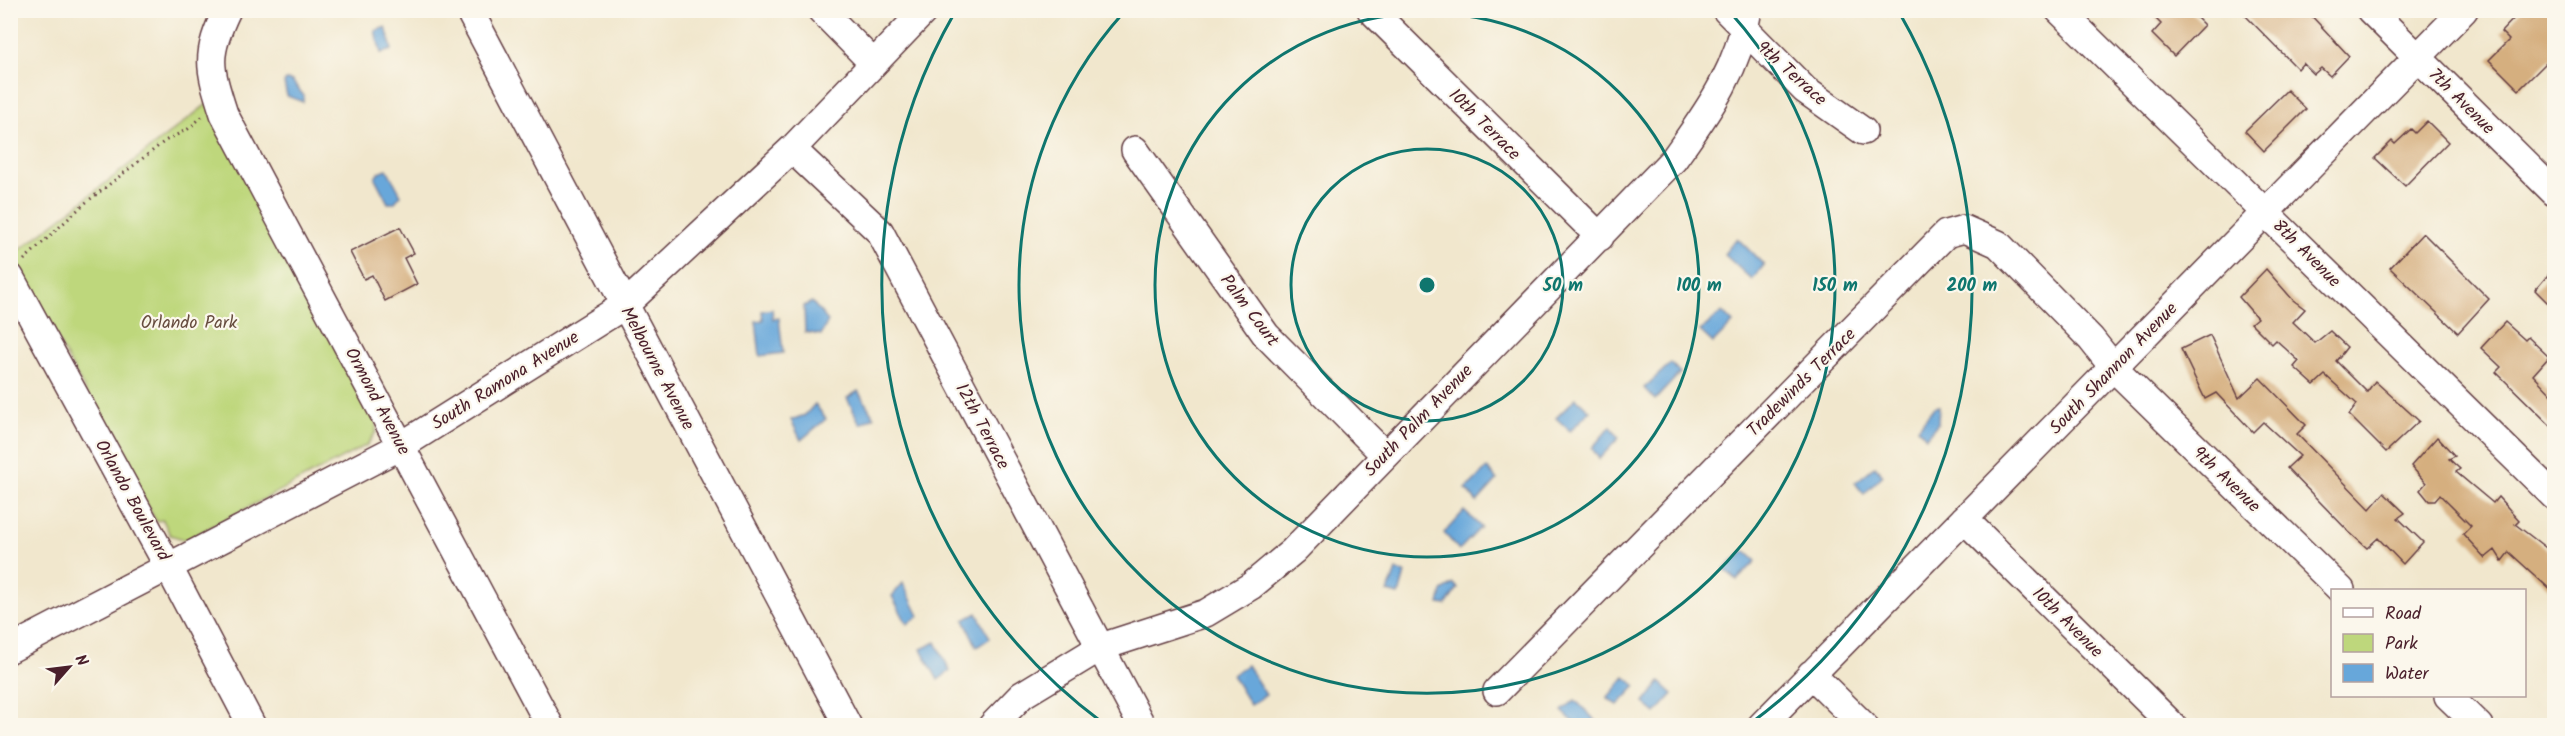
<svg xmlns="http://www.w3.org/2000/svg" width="2565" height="736" viewBox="0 0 2565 736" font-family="Kalam,sans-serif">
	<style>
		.green { fill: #bed77c; stroke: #847b54; stroke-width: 1.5 }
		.water { fill: #67a7da; stroke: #586382; stroke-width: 1.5 }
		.building { fill: #d5af7f }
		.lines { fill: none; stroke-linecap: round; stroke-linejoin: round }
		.minor-casing { stroke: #633d43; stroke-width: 30 }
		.path { stroke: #633d43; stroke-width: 3; stroke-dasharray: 1.5 4.5; stroke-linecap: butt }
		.minor { stroke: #fff; stroke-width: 27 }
		.ring { fill: none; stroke: #0f766e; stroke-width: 3 }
		.labels { text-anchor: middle; stroke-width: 4.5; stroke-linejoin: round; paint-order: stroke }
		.street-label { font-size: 18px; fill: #4a1f2b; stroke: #fbf7ec }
		.park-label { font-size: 18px; fill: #674d3f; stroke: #fbf7ec }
		.centre { fill: #0f766e; stroke: #fbf7ec; stroke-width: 3 }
		.ring-label { font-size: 18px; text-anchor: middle; font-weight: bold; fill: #0f766e; stroke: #fbf7ec; stroke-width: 4.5; stroke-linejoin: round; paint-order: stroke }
	</style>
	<rect width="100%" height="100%" fill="#fbf7ec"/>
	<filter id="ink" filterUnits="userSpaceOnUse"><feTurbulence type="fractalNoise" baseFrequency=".0167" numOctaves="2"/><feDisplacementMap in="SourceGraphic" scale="12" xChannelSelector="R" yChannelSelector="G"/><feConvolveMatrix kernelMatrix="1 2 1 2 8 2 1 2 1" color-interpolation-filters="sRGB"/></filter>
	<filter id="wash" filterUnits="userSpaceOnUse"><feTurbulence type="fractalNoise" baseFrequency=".008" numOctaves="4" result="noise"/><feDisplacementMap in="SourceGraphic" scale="24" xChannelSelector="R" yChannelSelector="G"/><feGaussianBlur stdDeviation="1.35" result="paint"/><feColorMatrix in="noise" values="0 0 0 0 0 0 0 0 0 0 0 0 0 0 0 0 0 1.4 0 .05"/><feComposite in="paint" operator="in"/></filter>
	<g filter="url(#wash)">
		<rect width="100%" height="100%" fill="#f1e7cd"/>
		<path class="green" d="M 211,101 L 376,408 L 376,432 L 367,445 L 186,540 L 170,535 L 163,520 L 156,521 L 12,256 Z"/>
		<path class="water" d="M 386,27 L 392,50 L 381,53 L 375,31 Z
			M 286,80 L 292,81 L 304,96 L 303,102 L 287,96 L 284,83 Z
			M 387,169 L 401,195 L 394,203 L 388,203 L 375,178 L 379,172 Z
			M 1737,238 L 1764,265 L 1752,280 L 1724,254 Z
			M 812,302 L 828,321 L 821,335 L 805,332 L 804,306 Z
			M 772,309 L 773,319 L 779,318 L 783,353 L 760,356 L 756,321 L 763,320 L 762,311 Z
			M 1722,312 L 1733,323 L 1713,343 L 1700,331 Z
			M 1671,363 L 1680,373 L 1655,400 L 1644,388 Z
			M 858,391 L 874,417 L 860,424 L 847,398 Z
			M 1576,398 L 1590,411 L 1570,431 L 1556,418 Z
			M 815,404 L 826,419 L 801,440 L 791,420 L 805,415 Z
			M 1939,406 L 1938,423 L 1926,437 L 1918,428 L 1934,407 Z
			M 1611,426 L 1619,438 L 1599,459 L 1592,448 Z
			M 1875,466 L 1883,475 L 1864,494 L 1855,483 Z
			M 1487,468 L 1497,480 L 1477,502 L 1466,489 Z
			M 1464,511 L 1481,527 L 1459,550 L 1444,533 Z
			M 1745,551 L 1756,561 L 1737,580 L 1724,569 Z
			M 1396,570 L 1405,573 L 1399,595 L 1388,592 Z
			M 903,583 L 919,616 L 907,624 L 892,596 Z
			M 1454,584 L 1458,588 L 1446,605 L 1439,604 L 1442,591 Z
			M 977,613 L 990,638 L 977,647 L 964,620 Z
			M 936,642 L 950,671 L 938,680 L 921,649 Z
			M 1247,665 L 1266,695 L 1250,705 L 1232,675 Z
			M 1625,677 L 1636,686 L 1618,705 L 1607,698 Z
			M 1660,682 L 1673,694 L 1656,713 L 1644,703 Z
			M 1575,700 L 1598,723 L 1596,725 L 1577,725 L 1562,711 Z"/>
		<g id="blocks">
			<path class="building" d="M 2147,10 L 2189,10 L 2204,25 L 2174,56 L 2152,34 L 2161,24 Z
				M 2240,10 L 2306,10 L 2349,56 L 2330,76 L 2321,68 L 2314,74 L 2303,63 L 2298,69 Z
				M 2522,10 L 2554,10 L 2554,55 L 2519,90 L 2489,60 L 2509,40 L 2501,32 Z
				M 2287,90 L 2306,109 L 2264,151 L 2245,131 Z
				M 2427,121 L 2448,142 L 2405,186 L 2375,158 L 2392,141 L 2395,144 L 2411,129 L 2415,133 Z
				M 400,227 L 414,253 L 404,258 L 417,284 L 385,301 L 372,275 L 364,279 L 350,252 Z
				M 2423,233 L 2489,299 L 2458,333 L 2390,268 Z
				M 2554,268 L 2554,309 L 2535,290 Z
				M 2266,269 L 2293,300 L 2305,309 L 2293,322 L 2315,343 L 2330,331 L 2347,347 L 2336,361 L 2367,392 L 2375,381 L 2419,421 L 2386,452 L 2349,415 L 2357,404 L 2325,375 L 2314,385 L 2294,367 L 2299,361 L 2276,340 L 2272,344 L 2251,323 L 2257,318 L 2239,297 Z
				M 2505,322 L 2525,340 L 2528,337 L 2549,357 L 2533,375 L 2554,397 L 2554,429 L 2496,372 L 2501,367 L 2481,348 Z
				M 2210,335 L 2239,398 L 2260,378 L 2306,425 L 2297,434 L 2370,509 L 2384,493 L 2405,513 L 2398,518 L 2423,542 L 2403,564 L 2378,538 L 2367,548 L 2349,532 L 2287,468 L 2300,456 L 2263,422 L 2253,432 L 2216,393 L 2205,399 L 2181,349 Z
				M 2437,437 L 2455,456 L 2449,459 L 2460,469 L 2456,472 L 2493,503 L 2498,497 L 2519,520 L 2515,524 L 2554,554 L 2554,593 L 2509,552 L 2502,561 L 2495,550 L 2485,558 L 2463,534 L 2471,526 L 2440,495 L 2435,501 L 2429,501 L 2420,490 L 2426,483 L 2411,466 Z"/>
		</g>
	</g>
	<g filter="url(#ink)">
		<use href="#blocks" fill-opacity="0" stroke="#633d43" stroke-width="1.5"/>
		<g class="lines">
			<g class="minor-casing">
				<path id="minor" d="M 227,10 C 205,56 209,67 224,114 L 550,726
					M 469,10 L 848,726
					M 821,10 L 873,63
					M 1371,10 L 1600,237
					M 1726,10 L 1805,90 L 1863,131
					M 2059,10 L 2554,496
					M 2370,10 L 2554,192
					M 792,149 L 880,232 L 1142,726
					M 1135,150 L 1266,335 L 1384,454
					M 10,277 L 168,566 L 252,726
					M 1964,519 L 2173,726
					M 10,649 L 401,446 L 625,305 L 792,149 L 925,10
					M 1811,674 L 1864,726
					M 1497,691 L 1946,234 L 1964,229 L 1998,244 L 2091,339 L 2114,368 L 2341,590
					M 2448,696 L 2479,726
					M 992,726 L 1022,695 L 1101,647 L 1206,613 L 1251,586 L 1293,551 L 1674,159 C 1708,111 1738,71 1748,10
					M 1761,726 L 2464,10"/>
			</g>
			<path class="path" d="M 24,260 L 84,204 L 165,141 L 188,129 L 203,116"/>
			<use href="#minor" class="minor"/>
		</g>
	</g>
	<g class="ring">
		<circle cx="1427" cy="285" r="136"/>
		<circle cx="1427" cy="285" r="272"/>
		<path d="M1730 12A408 408 0 1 1 1124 12"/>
		<path d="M1103 723A545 545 0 0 1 955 12M1899 12A545 545 0 0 1 1751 723"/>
	</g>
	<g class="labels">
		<g class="street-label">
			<text transform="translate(1792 73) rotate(42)" y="6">9th Terrace</text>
			<text transform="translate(2462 101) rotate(45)" y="6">7th Avenue</text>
			<text transform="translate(1485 124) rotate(45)" y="6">10th Terrace</text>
			<text transform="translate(2307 253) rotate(45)" y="6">8th Avenue</text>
			<text transform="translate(1250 310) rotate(53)" y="6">Palm Court</text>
			<text transform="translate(658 368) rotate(62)" y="6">Melbourne Avenue</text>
			<text transform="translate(2113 368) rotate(-46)" y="6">South Shannon Avenue</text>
			<text transform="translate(505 380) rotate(-32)" y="6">South Ramona Avenue</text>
			<text transform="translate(1801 382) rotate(-45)" y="6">Tradewinds Terrace</text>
			<text transform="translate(378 401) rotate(62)" y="6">Ormond Avenue</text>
			<text transform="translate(1418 420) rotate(-46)" y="6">South Palm Avenue</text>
			<text transform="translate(983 426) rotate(62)" y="6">12th Terrace</text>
			<text transform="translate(2227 479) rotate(44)" y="6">9th Avenue</text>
			<text transform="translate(133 500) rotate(61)" y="6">Orlando Boulevard</text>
			<text transform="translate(2068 622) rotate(45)" y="6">10th Avenue</text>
		</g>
		<g class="park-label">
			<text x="189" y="328">Orlando Park</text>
		</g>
	</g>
	<circle cx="1427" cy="285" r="9" class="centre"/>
	<g class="ring-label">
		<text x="1563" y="291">50 m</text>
		<text x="1699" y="291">100 m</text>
		<text x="1835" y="291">150 m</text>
		<text x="1972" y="291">200 m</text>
	</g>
	<rect width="2565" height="736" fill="none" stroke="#fbf7ec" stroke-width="36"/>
	<rect x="2331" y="589" width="195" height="108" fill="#fbf7ec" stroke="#b4a19f" stroke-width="1.5"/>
	<rect x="2343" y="608" width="30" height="9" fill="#ffffff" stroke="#b4a19f" stroke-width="1.5"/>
	<text x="2385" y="619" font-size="18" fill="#4a1f2b">Road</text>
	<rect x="2343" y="634" width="30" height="18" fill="#bed77c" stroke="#b4a19f" stroke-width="1.5"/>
	<text x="2385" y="649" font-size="18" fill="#4a1f2b">Park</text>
	<rect x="2343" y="664" width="30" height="18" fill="#67a7da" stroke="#b4a19f" stroke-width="1.5"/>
	<text x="2385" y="679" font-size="18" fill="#4a1f2b">Water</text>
	<g transform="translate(69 667) rotate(62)" stroke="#fbf7ec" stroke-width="4.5" paint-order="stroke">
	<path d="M0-4.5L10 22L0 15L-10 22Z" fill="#4a1f2b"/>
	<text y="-9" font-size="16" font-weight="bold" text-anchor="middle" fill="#4a1f2b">N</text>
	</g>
</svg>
